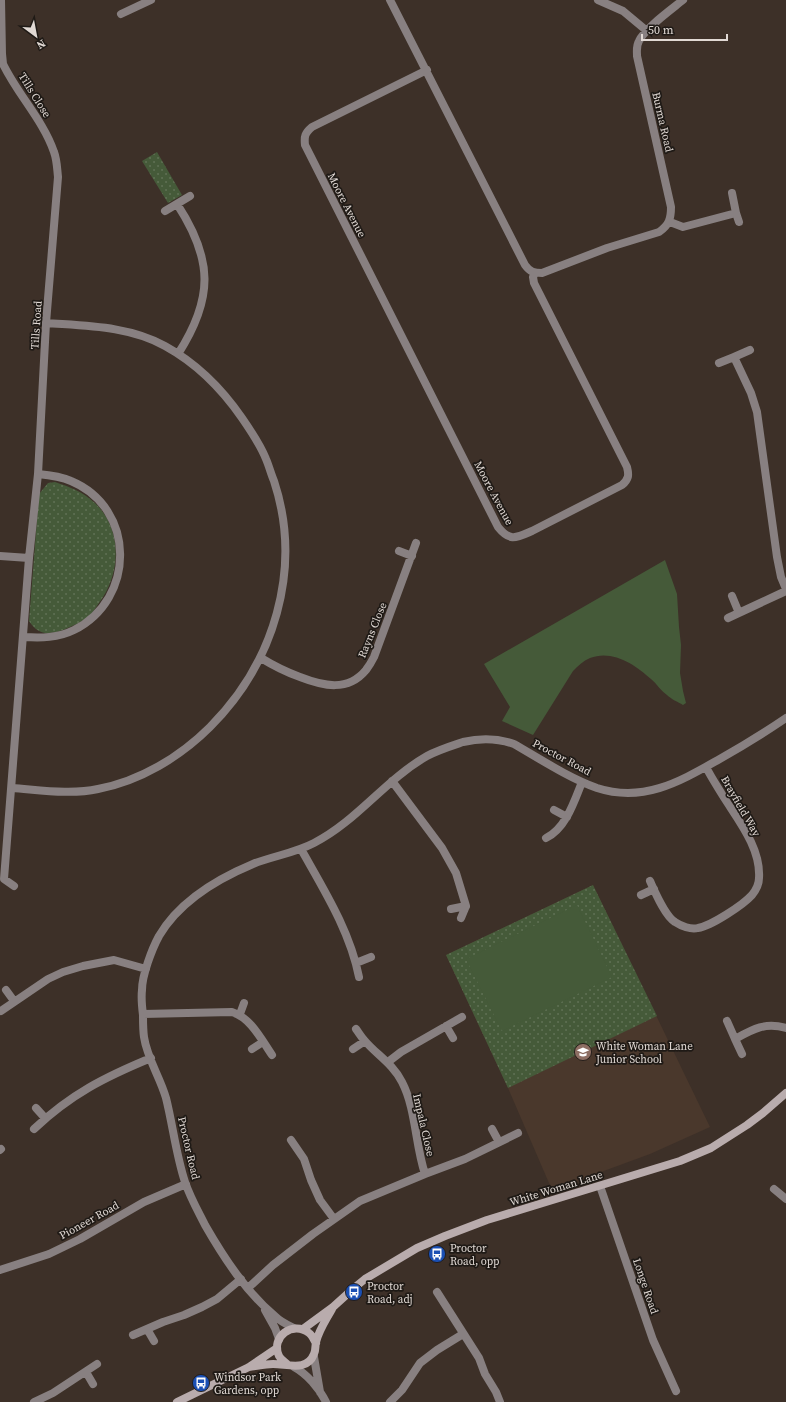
<svg xmlns="http://www.w3.org/2000/svg" width="786" height="1402" viewBox="0 0 786 1402" font-family="'Source Serif 4',serif">
	<style>
		.built { fill: #4a382c }
		.grass { fill: url(#grass-dots) }
		.green { fill: #455a39 }
		.lines { fill: none; stroke-linecap: round; stroke-linejoin: round }
		.street { stroke: #888081; stroke-width: 8 }
		.secondary { stroke: #b9acad; stroke-width: 8 }
		.labels { text-anchor: middle; stroke-width: 3.5; stroke-linejoin: round; paint-order: stroke }
		.street-label { font-size: 11px; fill: #e1d9d4; stroke: #1f1a16 }
		.poi-label { font-size: 11px; fill: #e1d9d4; stroke: #1f1a16; text-anchor: start }
	</style>
	<defs>
		<pattern id="grass-dots" width="8" height="8" patternUnits="userSpaceOnUse"><rect width="8" height="8" fill="#455a39"/><path d="M2 2h.1M6 6h.1" fill="none" stroke="#607155" stroke-width="1.8" stroke-linecap="round"/></pattern>
	</defs>
	<rect width="100%" height="100%" fill="#3d3028"/>
	<path class="built" d="M 593,885 L 710,1127 L 650,1154 L 552,1190 L 508,1088 L 446,955 Z"/>
	<path class="grass" d="M 157,152 L 182,195 L 168,203 L 142,161 Z
		M 55,482 C 70,487 83,492 95,503 C 123,530 121,574 99,603 C 96,607 93,612 90,615 C 83,622 72,626 63,630 C 48,635 38,635 29,621 L 39,494 L 48,483 Z
		M 593,885 L 657,1016 L 508,1088 L 446,955 Z"/>
	<path class="green" d="M 665,560 L 677,594 L 679,627 L 681,645 L 680,673 L 683,691 L 686,703 L 683,705 C 678,702 671,699 667,695 C 661,691 657,684 651,679 C 636,665 612,649 590,658 C 583,661 578,666 573,671 L 533,735 L 502,721 L 510,707 L 484,664 Z
		M 577,905 L 612,977 L 502,1031 L 466,959 Z"/>
	<g class="lines">
		<path class="street" d="M 1,0 L 2,54 L 3,64 C 18,95 43,120 54,152 C 57,160 57,168 58,177 L 46,323 L 38,474 L 29,558 L 4,879 L 14,886
			M 390,0 L 525,265 C 530,272 534,273 542,273 L 607,248 L 659,232 C 669,225 671,219 671,207 L 637,56 C 637,51 636,46 639,41 C 644,29 672,9 683,0
			M 598,0 L 623,11 L 647,31
			M 121,14 L 151,0
			M 427,70 L 312,127 C 305,133 304,136 305,145 L 498,527 C 510,542 516,538 532,531 L 622,485 C 629,479 629,475 627,467 L 534,283 L 533,277 L 535,273
			M 177,204 C 213,259 214,298 178,354
			M 165,211 L 190,196
			M 736,213 L 739,222
			M 670,222 L 683,227 L 736,213 L 732,193
			M 750,350 L 734,357 L 751,393 L 757,412 L 777,557 L 781,577 L 786,589
			M 719,363 L 734,357
			M 399,551 L 412,556
			M 0,556 L 29,558
			M 732,596 L 739,613
			M 728,618 L 786,591
			M 24,637 C 41,638 58,638 74,630 C 136,599 136,508 71,481 C 60,476 49,475 38,474
			M 261,658 C 274,666 286,672 300,677 C 323,686 348,692 366,670 C 369,666 372,661 374,657 L 416,543
			M 392,781 L 442,848 L 456,873 L 466,906 L 461,918
			M 12,788 C 40,790 71,795 98,789 C 140,781 180,757 210,727 C 274,663 303,569 274,481 C 271,474 269,466 266,459 C 260,444 251,431 242,418 C 222,389 196,363 165,346 C 129,326 86,326 46,323
			M 554,810 L 567,817
			M 546,838 C 566,828 574,802 582,782
			M 301,849 C 324,890 350,931 359,977
			M 650,881 C 655,892 665,916 675,922 C 681,926 691,930 698,928 C 711,926 743,905 752,895 C 756,890 759,884 759,878 C 761,848 738,820 723,796 C 717,786 711,777 706,767
			M 641,895 L 654,889
			M 451,909 L 466,906
			M 356,963 L 371,957
			M 6,990 L 14,1001
			M 1,1011 L 48,979 L 63,972 L 83,966 L 114,960 L 146,969
			M 143,1014 L 232,1012 C 251,1018 261,1039 272,1055
			M 240,1014 L 244,1003
			M 727,1021 L 735,1039
			M 446,1026 L 453,1038
			M 356,1029 C 359,1033 361,1037 365,1041 C 377,1055 393,1064 402,1082 C 416,1109 415,1144 425,1174
			M 252,1049 L 263,1042
			M 353,1049 L 365,1041
			M 742,1054 L 735,1039 C 753,1029 765,1022 786,1028
			M 388,1062 L 401,1052 L 462,1017
			M 36,1108 L 45,1118
			M 34,1129 C 71,1094 105,1077 151,1058
			M 492,1129 L 499,1142
			M 291,1140 L 304,1159 L 311,1180 L 320,1200 L 334,1219
			M 0,1150 L 1,1149
			M 600,1186 L 653,1340 L 676,1391
			M 774,1189 L 786,1199
			M 0,1270 L 49,1254 L 80,1239 L 144,1202 L 186,1184
			M 248,1288 L 273,1265 L 313,1234 L 360,1201 L 425,1174 L 465,1159 L 518,1133
			M 437,1292 L 479,1358 L 485,1374 L 496,1392 L 500,1402
			M 265,1310 L 275,1328 L 279,1339
			M 294,1328 C 288,1325 281,1322 276,1317 C 246,1292 224,1258 205,1225 C 198,1211 190,1197 185,1182 C 176,1155 173,1126 166,1098 C 160,1077 147,1058 144,1037 C 143,1030 143,1022 143,1015 C 142,1007 141,998 142,990 C 142,975 152,949 159,936 C 179,902 217,879 253,864 C 273,856 295,853 314,843 C 357,821 385,780 427,756 C 438,750 451,746 463,742 C 480,738 497,738 514,744 C 540,759 569,778 597,788 C 643,803 679,782 718,760 C 741,747 764,733 786,718
			M 147,1329 L 154,1341
			M 133,1335 L 163,1322 L 184,1315 L 202,1307 L 217,1299 L 241,1279
			M 314,1357 L 320,1392
			M 294,1367 C 307,1374 319,1388 326,1402
			M 86,1372 L 93,1384
			M 34,1402 L 53,1393 L 97,1364
			M 390,1402 L 402,1390 L 420,1363 L 437,1350 L 463,1334"/>
		<path class="secondary" d="M 303,1329 L 333,1307 L 354,1288 L 365,1279 L 417,1248 L 445,1236 L 487,1220 L 680,1161 L 711,1148 L 747,1125 L 763,1113 L 786,1093
			M 288,1365 C 285,1362 281,1360 279,1356 C 270,1337 293,1320 309,1333 C 312,1335 314,1340 316,1343
			M 249,1367 C 257,1366 265,1364 273,1364 C 288,1364 307,1372 314,1354 C 316,1350 315,1346 316,1342 C 319,1330 326,1320 332,1309
			M 177,1402 L 249,1367 L 277,1348"/>
	</g>
	<defs>
		<g id="school-disc" transform="scale(0.9)"><circle r="9.5" fill="#8d6e63" stroke="#1f1a16"/><path d="M0-5L7-2L0 1L-7-2ZM-4 1L0 2.5L4 1V4Q0 6-4 4Z" fill="#fff"/></g>
		<g id="bus-disc" transform="scale(0.9)"><circle r="9.5" fill="#1a4fb4" stroke="#1f1a16"/><path d="M-5-6H5V4H4V6H2V4H-2V6H-4V4H-5ZM-3.5-4V0h7V-4ZM-3.5 1.2v1.5H-2V1.2ZM2 1.2v1.5H3.5V1.2Z" fill="#fff"/></g>
	</defs>
	<g fill-rule="evenodd">
		<use href="#school-disc" x="583" y="1052"/>
		<use href="#bus-disc" x="437" y="1254"/>
		<use href="#bus-disc" x="354" y="1292"/>
		<use href="#bus-disc" x="201" y="1383"/>
	</g>
	<g class="labels">
		<g class="street-label">
			<text transform="translate(35 95) rotate(58)" y="4">Tills Close</text>
			<text transform="translate(663 122) rotate(77)" y="4">Burma Road</text>
			<text transform="translate(347 205) rotate(63)" y="4">Moore Avenue</text>
			<text transform="translate(36 325) rotate(-86)" y="4">Tills Road</text>
			<text transform="translate(494 493) rotate(62)" y="4">Moore Avenue</text>
			<text transform="translate(372 630) rotate(-68)" y="4">Rayns Close</text>
			<text transform="translate(562 757) rotate(28)" y="4">Proctor Road</text>
			<text transform="translate(741 806) rotate(60)" y="4">Brayfield Way</text>
			<text transform="translate(424 1125) rotate(77)" y="4">Impala Close</text>
			<text transform="translate(189 1148) rotate(77)" y="4">Proctor Road</text>
			<text transform="translate(556 1188) rotate(-17)" y="4">White Woman Lane</text>
			<text transform="translate(89 1220) rotate(-29)" y="4">Pioneer Road</text>
			<text transform="translate(646 1286) rotate(71)" y="4">Longe Road</text>
		</g>
		<g class="poi-label">
			<text x="596" y="1050">White Woman Lane<tspan x="596" dy="13">Junior School</tspan></text>
			<text x="450" y="1252">Proctor<tspan x="450" dy="13">Road, opp</tspan></text>
			<text x="367" y="1290">Proctor<tspan x="367" dy="13">Road, adj</tspan></text>
			<text x="214" y="1381">Windsor Park<tspan x="214" dy="13">Gardens, opp</tspan></text>
		</g>
	</g>
	<g transform="translate(36 36) rotate(148)" stroke="#1f1a16" stroke-width="3" paint-order="stroke">
	<path d="M0-3L7 15L0 10L-7 15Z" fill="#e1d9d4"/>
	<text y="-6" font-size="11" font-weight="bold" text-anchor="middle" fill="#e1d9d4">N</text>
	</g>
	<path d="M642 34v6h85v-6" fill="none" stroke="#e1d9d4" stroke-width="2"/>
	<text x="648" y="34" font-size="12" fill="#e1d9d4" stroke="#1f1a16" stroke-width="3" paint-order="stroke">50 m</text>
</svg>
